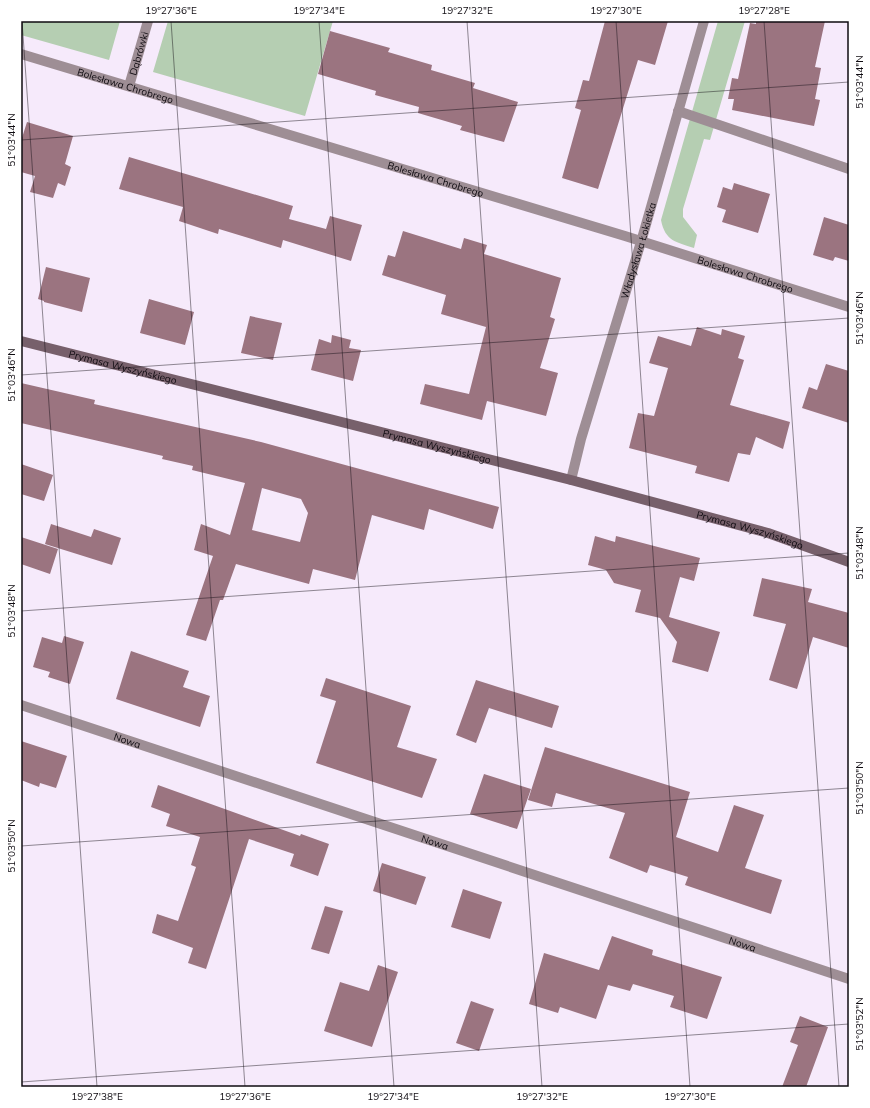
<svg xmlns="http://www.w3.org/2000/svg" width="870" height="1108" viewBox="0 0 870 1108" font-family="Mulish,sans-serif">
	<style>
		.green { fill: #b5ceb2 }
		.building { fill: #9b7480; fill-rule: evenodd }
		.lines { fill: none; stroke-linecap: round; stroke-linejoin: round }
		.lane { stroke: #9e8e95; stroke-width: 10 }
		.street { stroke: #9e8e95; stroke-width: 10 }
		.secondary { stroke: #77606b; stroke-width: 10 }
		.ticks { fill: none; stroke: #0f0b11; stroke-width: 1; stroke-opacity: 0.45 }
		.labels { text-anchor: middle; stroke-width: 4; stroke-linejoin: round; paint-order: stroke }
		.street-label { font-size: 10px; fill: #0f0b11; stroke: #fff }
		.neatline { fill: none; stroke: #0f0b11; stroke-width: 1.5 }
		.ticks-label { font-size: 10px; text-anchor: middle; fill: #0f0b11 }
	</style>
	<rect width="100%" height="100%" fill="#f6eafb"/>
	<path class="green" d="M 21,21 L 120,21 L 109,60 L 21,35 Z
		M 168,21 L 333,21 L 305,116 L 153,72 Z
		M 718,21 L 745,21 L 710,140 L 704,139 L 683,209 L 683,217 L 697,235 L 694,248 C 676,242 665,241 661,220 Z"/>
	<path class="building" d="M 605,21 L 668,21 L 655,65 L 638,60 L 598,189 L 562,178 L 581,110 L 575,108 L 583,80 L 589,81 Z
		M 756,21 L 825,21 L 815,67 L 821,68 L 815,99 L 820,100 L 814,126 L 732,110 L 734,99 L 728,99 L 732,78 L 738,79 L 750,23 L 756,24 Z
		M 330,31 L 390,48 L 388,52 L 432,65 L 431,70 L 475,83 L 473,88 L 518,102 L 504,142 L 460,130 L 462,126 L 418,113 L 419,107 L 375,95 L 376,91 L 318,74 Z
		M 27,122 L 73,136 L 65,164 L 71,167 L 65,186 L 58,183 L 53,198 L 30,192 L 35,176 L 21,172 L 21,141 Z
		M 129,157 L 293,206 L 289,219 L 326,229 L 330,216 L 362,225 L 351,261 L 283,240 L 281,248 L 219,229 L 218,234 L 179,221 L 183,207 L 119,189 Z
		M 734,183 L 770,194 L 758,233 L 722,222 L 726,210 L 717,207 L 723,187 L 732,190 Z
		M 824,217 L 849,225 L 849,261 L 835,257 L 833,261 L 813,255 Z
		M 403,231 L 461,249 L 464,238 L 487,245 L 484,254 L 561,278 L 550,317 L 555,319 L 540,368 L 558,373 L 546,416 L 487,401 L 482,420 L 420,404 L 425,384 L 469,394 L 486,327 L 441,314 L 446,295 L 382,275 L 388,255 L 395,257 Z
		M 46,267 L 90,278 L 82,312 L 44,302 L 44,301 L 38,299 Z
		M 149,299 L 194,312 L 185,345 L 140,333 Z
		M 250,316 L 282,323 L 273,360 L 241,353 Z
		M 697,327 L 721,335 L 722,329 L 745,336 L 738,358 L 744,360 L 730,405 L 790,422 L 783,449 L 756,437 L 750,455 L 738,453 L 729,482 L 695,473 L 697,466 L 629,448 L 638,413 L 654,416 L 668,368 L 649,363 L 658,336 L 691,346 Z
		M 332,335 L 351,340 L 349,348 L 361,350 L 353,381 L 311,370 L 319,339 L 331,343 Z
		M 826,364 L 849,371 L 849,423 L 802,408 L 809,387 L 817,390 Z
		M 21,383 L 95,400 L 94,404 L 261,442 L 499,507 L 493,529 L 429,509 L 424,530 L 372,515 L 355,580 L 313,569 L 309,584 L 236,564 L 223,600 L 220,600 L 206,641 L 186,635 L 213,556 L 194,550 L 201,524 L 230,535 L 245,483 L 192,470 L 193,466 L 162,459 L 163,456 L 21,423 ZM 262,488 L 301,499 L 308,513 L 300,542 L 252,530 Z
		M 21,464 L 53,475 L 44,501 L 21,494 Z
		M 51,524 L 91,537 L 94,529 L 121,538 L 112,565 L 45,544 Z
		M 595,536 L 615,542 L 616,536 L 700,558 L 694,581 L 680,577 L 669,617 L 720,632 L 708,672 L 672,662 L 677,642 L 660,618 L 635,612 L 641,590 L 614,583 L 606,570 L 588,565 Z
		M 21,537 L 58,549 L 50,574 L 21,564 Z
		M 762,578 L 812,589 L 808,602 L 849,613 L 849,648 L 813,637 L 797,689 L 769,680 L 786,624 L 753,616 Z
		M 64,636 L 84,642 L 70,684 L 48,677 L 50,672 L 33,667 L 42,637 L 62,643 Z
		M 131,651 L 189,671 L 183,687 L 210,696 L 200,727 L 116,699 Z
		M 326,678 L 411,706 L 397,747 L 437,759 L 422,798 L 316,763 L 336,701 L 320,696 Z
		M 476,680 L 559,706 L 552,728 L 489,708 L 476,743 L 456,735 Z
		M 21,741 L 67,756 L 56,788 L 40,783 L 39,787 L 21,780 Z
		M 545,747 L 690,792 L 676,837 L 718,852 L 734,805 L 764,815 L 745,868 L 782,880 L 771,914 L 685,885 L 688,877 L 650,865 L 647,873 L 609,858 L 625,813 L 556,793 L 552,807 L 528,800 Z
		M 484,774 L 531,789 L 517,829 L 470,814 Z
		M 158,785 L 300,836 L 301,834 L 329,844 L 318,876 L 290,866 L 294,854 L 249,839 L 206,969 L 188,963 L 193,948 L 152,933 L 157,914 L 178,921 L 196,867 L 191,865 L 200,837 L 166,826 L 170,814 L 151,807 Z
		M 382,863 L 426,877 L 416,905 L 373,891 Z
		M 463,889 L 502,902 L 490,939 L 451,927 Z
		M 325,906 L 343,911 L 329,954 L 311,949 Z
		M 612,936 L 653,950 L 652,955 L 722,977 L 707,1019 L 670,1007 L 674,996 L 633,984 L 630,991 L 608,985 L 596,1019 L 560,1007 L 558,1013 L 529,1004 L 544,953 L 599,970 Z
		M 378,965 L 398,972 L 372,1047 L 324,1031 L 340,982 L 369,991 Z
		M 471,1001 L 494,1009 L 479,1051 L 456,1043 Z
		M 800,1016 L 828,1027 L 806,1087 L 782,1087 L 798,1045 L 790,1042 Z"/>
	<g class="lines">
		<path class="lane" d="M 678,111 L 849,169"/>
		<g class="street">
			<path id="s1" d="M 21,54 L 625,236 L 849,307"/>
			<path id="s2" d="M 129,86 L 148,21"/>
			<path id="s3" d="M 571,480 L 581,439 L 641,242 L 704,21"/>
			<path id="s4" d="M 21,705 L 849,979"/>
		</g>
		<path class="secondary" id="s5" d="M 21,341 L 571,480 L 768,533 L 849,562"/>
	</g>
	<path class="ticks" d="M 22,21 L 97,1087M 171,21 L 245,1087M 319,21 L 394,1087M 467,21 L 542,1087M 616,21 L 690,1087M 764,21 L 839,1087M 21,140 L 849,82M 21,375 L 849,318M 21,611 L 849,553M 21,846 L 849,788M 21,1082 L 849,1024"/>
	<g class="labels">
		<g class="street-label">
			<text dy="4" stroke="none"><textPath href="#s2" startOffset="34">Dąbrówki</textPath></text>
			<text dy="4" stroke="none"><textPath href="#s1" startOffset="109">Bolesława Chrobrego</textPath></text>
			<text dy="4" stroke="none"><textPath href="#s1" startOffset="433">Bolesława Chrobrego</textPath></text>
			<text dy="4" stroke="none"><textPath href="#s3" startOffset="239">Władysława Łokietka</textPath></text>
			<text dy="4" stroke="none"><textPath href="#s1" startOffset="757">Bolesława Chrobrego</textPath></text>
			<text dy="4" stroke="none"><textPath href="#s5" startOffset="105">Prymasa Wyszyńskiego</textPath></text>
			<text dy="4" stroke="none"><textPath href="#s5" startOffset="429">Prymasa Wyszyńskiego</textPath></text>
			<text dy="4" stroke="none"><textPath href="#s5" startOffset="753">Prymasa Wyszyńskiego</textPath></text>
			<text dy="4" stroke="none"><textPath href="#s4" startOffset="112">Nowa</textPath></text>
			<text dy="4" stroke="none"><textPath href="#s4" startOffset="436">Nowa</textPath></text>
			<text dy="4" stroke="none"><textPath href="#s4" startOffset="760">Nowa</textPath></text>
		</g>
	</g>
	<rect width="870" height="1108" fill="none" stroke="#ffffff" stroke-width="44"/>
	<rect x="22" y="22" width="826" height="1064" class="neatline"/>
	<g class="ticks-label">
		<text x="171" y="14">19°27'36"E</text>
		<text x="319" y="14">19°27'34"E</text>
		<text x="467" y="14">19°27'32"E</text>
		<text x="616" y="14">19°27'30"E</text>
		<text x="764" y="14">19°27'28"E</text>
		<text transform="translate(859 82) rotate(-90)" y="4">51°03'44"N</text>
		<text transform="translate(11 140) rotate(-90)" y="4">51°03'44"N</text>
		<text transform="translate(859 318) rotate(-90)" y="4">51°03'46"N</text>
		<text transform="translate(11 375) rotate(-90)" y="4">51°03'46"N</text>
		<text transform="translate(859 553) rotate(-90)" y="4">51°03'48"N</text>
		<text transform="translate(11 611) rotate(-90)" y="4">51°03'48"N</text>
		<text transform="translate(859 788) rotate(-90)" y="4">51°03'50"N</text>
		<text transform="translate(11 846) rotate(-90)" y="4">51°03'50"N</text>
		<text transform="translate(859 1024) rotate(-90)" y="4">51°03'52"N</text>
		<text x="97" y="1100">19°27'38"E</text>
		<text x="245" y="1100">19°27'36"E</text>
		<text x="393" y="1100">19°27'34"E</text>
		<text x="542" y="1100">19°27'32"E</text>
		<text x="690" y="1100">19°27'30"E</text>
	</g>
</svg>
